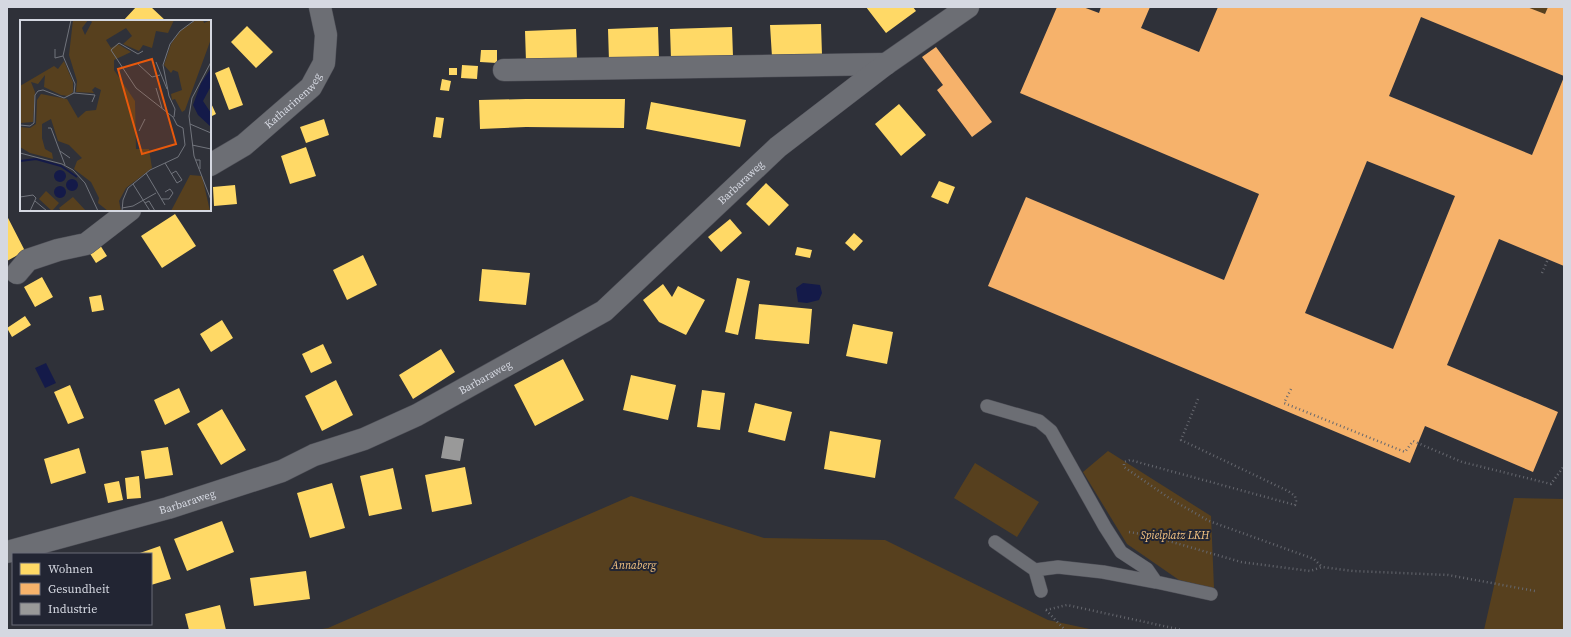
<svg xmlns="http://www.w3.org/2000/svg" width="1571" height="637" viewBox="0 0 1571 637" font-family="'Source Serif 4',serif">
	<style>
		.green { fill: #57401e }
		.water { fill: #141a49 }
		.homes { fill: #ffd966 }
		.health { fill: #f6b26b; fill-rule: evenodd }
		.industry { fill: #999 }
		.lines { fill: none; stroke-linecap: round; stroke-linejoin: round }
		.lane-casing { stroke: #4e4f57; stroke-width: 14 }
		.street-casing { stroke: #4e4f57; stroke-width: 23 }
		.path { stroke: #66686f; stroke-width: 2.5; stroke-dasharray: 1 3; stroke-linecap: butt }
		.lane { stroke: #6c6e74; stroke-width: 13 }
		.street { stroke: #6c6e74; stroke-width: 22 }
		.labels { text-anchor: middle; stroke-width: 4; stroke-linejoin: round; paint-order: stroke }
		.street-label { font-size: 11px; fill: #d5d8e1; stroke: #222533 }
		.park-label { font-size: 11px; font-style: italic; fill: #f6c583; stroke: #222533 }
		.inset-river { fill: none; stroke: #141a49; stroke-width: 2 }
		.inset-road { fill: none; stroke: #71747c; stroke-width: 1 }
		.view { fill: #e8590c; fill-opacity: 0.15; stroke: #e8590c; stroke-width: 2 }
		.inset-edge { fill: none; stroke: #d5d8e1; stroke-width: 2 }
	</style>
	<rect width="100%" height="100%" fill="#2f3139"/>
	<path class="green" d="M 1527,7 L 1548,7 L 1545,14 Z
		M 1108,451 L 1211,516 L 1214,588 L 1179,580 L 1127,544 L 1083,472 Z
		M 975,463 L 1039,502 L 1017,537 L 954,498 Z
		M 631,496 L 764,538 L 885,540 L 1048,620 L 1094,630 L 316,630 L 328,628 Z
		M 1514,498 L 1564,499 L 1564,630 L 1484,630 Z"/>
	<path class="water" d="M 803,283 L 820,285 L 822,293 L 819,300 L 807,303 L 798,302 L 796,288 Z
		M 46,363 L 56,383 L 45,388 L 35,368 Z"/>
	<path class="homes" d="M 136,7 L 151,7 L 166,21 L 123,21 Z
		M 866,7 L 913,7 L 916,11 L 886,33 Z
		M 821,24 L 822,55 L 772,57 L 770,25 Z
		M 247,26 L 273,52 L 256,68 L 231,42 Z
		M 658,27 L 659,59 L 609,61 L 608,29 Z
		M 732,27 L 733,57 L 671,59 L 670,29 Z
		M 576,29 L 577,60 L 526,62 L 525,31 Z
		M 481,50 L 497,50 L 497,63 L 480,62 Z
		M 462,65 L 478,66 L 477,79 L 461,78 Z
		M 229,67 L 243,105 L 229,110 L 215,73 Z
		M 449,68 L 457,68 L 457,75 L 449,75 Z
		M 442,79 L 451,81 L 449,91 L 440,90 Z
		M 526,99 L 625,99 L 624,128 L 526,127 L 480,129 L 479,100 Z
		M 210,101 L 216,114 L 210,117 Z
		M 651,102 L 746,120 L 740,147 L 646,129 Z
		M 899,104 L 926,135 L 901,156 L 875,124 Z
		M 436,117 L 444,118 L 441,138 L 433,137 Z
		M 324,119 L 329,135 L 306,143 L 300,127 Z
		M 306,147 L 316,176 L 290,184 L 281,156 Z
		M 939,181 L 955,187 L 948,204 L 931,197 Z
		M 766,183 L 789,205 L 769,226 L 746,204 Z
		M 235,185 L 237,204 L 214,206 L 213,187 Z
		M 175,214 L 196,246 L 162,268 L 141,236 Z
		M 7,216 L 25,251 L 7,261 Z
		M 730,219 L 742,233 L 721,252 L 708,237 Z
		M 854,233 L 863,241 L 854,251 L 845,243 Z
		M 100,245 L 107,256 L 96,263 L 89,252 Z
		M 797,247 L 812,250 L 810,258 L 795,255 Z
		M 363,255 L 377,285 L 347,300 L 333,270 Z
		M 482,269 L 530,273 L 526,305 L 479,301 Z
		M 42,277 L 53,297 L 35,307 L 24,287 Z
		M 737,278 L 750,281 L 738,335 L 725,332 Z
		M 663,284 L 672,297 L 678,286 L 705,300 L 686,335 L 659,322 L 643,300 Z
		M 101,295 L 104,310 L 92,312 L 89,297 Z
		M 759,304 L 812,309 L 809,344 L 755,339 Z
		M 25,316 L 31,325 L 12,337 L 7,328 Z
		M 222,320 L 233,338 L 211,352 L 200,334 Z
		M 853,324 L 893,332 L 887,364 L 846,356 Z
		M 323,344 L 332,363 L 311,373 L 302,354 Z
		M 441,349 L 455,372 L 413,399 L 399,375 Z
		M 563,359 L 584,400 L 535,426 L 514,385 Z
		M 631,375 L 676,385 L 668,420 L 623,410 Z
		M 336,380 L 353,415 L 322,431 L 305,396 Z
		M 70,385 L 84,418 L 68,424 L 54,392 Z
		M 179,388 L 190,412 L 165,425 L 154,400 Z
		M 702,390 L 725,393 L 720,430 L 697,427 Z
		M 755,403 L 792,412 L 785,441 L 748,432 Z
		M 222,409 L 246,450 L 221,465 L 197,424 Z
		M 830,431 L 881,440 L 875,478 L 824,469 Z
		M 168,447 L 173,475 L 145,479 L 141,451 Z
		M 79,448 L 86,473 L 51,484 L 44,459 Z
		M 465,467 L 472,504 L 432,512 L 425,475 Z
		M 393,468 L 402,509 L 369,516 L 360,476 Z
		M 139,476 L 141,498 L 127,499 L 125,478 Z
		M 119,481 L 123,500 L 108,503 L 104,484 Z
		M 332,483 L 345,528 L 310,538 L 297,493 Z
		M 222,521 L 234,552 L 187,571 L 174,539 Z
		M 160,546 L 171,579 L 151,585 L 151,554 L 137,554 Z
		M 306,571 L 310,599 L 254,606 L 250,578 Z
		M 220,605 L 226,630 L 189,630 L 185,614 Z"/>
	<path class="health" d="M 1057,7 L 1083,7 L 1099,13 L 1101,7 L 1150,7 L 1141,28 L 1199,52 L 1218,7 L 1527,7 L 1545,14 L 1548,7 L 1564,7 L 1564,76 L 1421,17 L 1389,96 L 1532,155 L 1564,77 L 1564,266 L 1499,239 L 1447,365 L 1558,412 L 1533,472 L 1425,426 L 1410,463 L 988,286 L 1026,197 L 1224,280 L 1259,194 L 1020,93 ZM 1367,161 L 1455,196 L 1393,349 L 1305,313 Z
		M 936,47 L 992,122 L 972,137 L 937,90 L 943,85 L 922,57 Z"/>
	<path class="industry" d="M 445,436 L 464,439 L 460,461 L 441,458 Z"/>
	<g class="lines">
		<g class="lane-casing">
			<path id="lane" d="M 987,406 L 1039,421 L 1051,431 L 1105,527 L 1121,552 L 1147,569 L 1156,582
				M 995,542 L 1035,570 L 1041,591
				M 1035,570 L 1058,567 L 1103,572 L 1156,582 L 1211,594"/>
		</g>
		<g class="street-casing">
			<g id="street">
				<path d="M 504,70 L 886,64"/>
				<path id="s1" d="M 210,165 L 244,145 L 311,87 L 324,63 L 326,35 L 320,7"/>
				<path d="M 17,273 L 28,260 L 58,250 L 86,244 L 130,210"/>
				<path id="s2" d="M 7,552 L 168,508 L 282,471 L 314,455 L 364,439 L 417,415 L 604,311 L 778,147 L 886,64 L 968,7"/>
			</g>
		</g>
		<path class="path" d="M 1542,273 L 1548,259
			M 1291,389 L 1284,403 L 1405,452 L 1413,441 L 1462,462 L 1551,484 L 1564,466
			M 1198,399 L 1181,440 L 1288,491 L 1295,496 L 1296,501 L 1295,505 L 1130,460 L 1124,462 L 1124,467 L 1172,500 L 1209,521 L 1314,559 L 1322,567
			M 1129,532 L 1148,535 L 1241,562 L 1310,571 L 1322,567 L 1353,571 L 1448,575 L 1535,591
			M 1046,610 L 1067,605 L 1182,630
			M 1046,610 L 1065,630"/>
		<use href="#lane" class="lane"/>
		<use href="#street" class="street"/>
	</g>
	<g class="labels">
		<g class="street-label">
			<text dy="4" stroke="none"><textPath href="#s1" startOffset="106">Katharinenweg</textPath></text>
			<text dy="4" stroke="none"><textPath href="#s2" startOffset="835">Barbaraweg</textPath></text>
			<text dy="4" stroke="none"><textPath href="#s2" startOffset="511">Barbaraweg</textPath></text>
			<text dy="4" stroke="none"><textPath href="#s2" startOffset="187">Barbaraweg</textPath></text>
		</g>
		<g class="park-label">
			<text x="1175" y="539">Spielplatz LKH</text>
			<text x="634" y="569">Annaberg</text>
		</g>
	</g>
	<g transform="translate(20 20)">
		<rect width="191" height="191" fill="#2f3139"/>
		<path d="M 53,0 L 68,0 L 62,8 L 65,15 L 72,2 L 70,0 L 154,0 L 148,13 L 136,11 L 132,28 L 123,25 L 119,31 L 103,24 L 112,16 L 106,8 L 86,20 L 91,28 L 98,24 L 111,32 L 94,40 L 94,50 L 115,81 L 116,129 L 129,129 L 132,148 L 106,168 L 99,181 L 101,191 L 88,191 L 78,183 L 79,178 L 71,162 L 54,149 L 57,141 L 62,138 L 49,125 L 38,121 L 31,99 L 22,104 L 22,118 L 25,129 L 32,133 L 33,139 L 10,133 L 0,127 L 0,107 L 10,108 L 16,104 L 17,80 L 21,74 L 47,79 L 58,98 L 66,91 L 76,90 L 81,70 L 75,67 L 72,70 L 74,73 L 56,72 L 57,61 L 49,35 ZM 176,0 L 183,0 L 184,3 L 191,0 L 191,19 L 165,90 L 162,92 L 155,79 L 152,80 L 151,74 L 162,70 L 158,52 L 153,50 L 151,53 L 144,45 L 151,24 L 160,11 ZM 44,41 L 53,62 L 53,72 L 48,76 L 41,75 L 24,67 L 25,55 L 18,64 L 11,62 L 15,72 L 13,102 L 0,103 L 0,66 L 34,46 L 38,49 ZM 170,155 L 182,156 L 190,191 L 151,191 ZM 26,171 L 39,183 L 32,191 L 19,179 ZM 53,177 L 66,191 L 41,191 L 39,188 Z" fill="#57401e"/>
		<path d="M 191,48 L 191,66 L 183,81 L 191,93 L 191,107 L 178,95 L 173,85 L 181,63 ZM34 156a6 6 0 1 1 12 0a6 6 0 1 1-12 0ZM46 165a6 6 0 1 1 12 0a6 6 0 1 1-12 0ZM34 172a6 6 0 1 1 12 0a6 6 0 1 1-12 0Z" fill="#141a49"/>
		<path class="inset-river" d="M 0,141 L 16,139 L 41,146 L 57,157"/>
		<path class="inset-road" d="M 35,29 L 35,38 L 43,36M 136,42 L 147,69M 191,42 L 172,78 L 169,96 L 174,136 L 191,180M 118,44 L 132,57 L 140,55M 136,68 L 142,88M 54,73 L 75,75 L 72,82M 154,97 L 155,89 L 149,76 L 143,45 L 150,24 L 160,11 L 175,0M 170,104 L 191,113M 0,105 L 10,106 L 14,103 L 15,75 L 18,71 L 23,70 L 44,78 L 54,73 L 55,64 L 43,36 L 51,0M 28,108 L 31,108 L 45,145M 119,111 L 125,99M 172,125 L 191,129M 40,131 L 50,138M 0,133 L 42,144 L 53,150 L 65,163 L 78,191M 176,140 L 180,140 L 180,149M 145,143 L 157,163 L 162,160 L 156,151 L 151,154M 126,153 L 145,185M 113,164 L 130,191M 0,177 L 13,175 L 16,178 L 10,191M 141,179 L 149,179 L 153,173 L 150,169 L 145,172M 15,181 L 27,191M 125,183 L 129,181 L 135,191M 102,188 L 113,186 L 136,173M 102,191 L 103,180 L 108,168 L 130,150 L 158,137 L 165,125 L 163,108 L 157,105 L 153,97 L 116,68 L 91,30 L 99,23 L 118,34 L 123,31"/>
		<path class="view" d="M 132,39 L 156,124 L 122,134 L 98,49 Z"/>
		<rect width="191" height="191" class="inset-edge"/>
	</g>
	<rect width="1571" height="637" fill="none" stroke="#d5d8e1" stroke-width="16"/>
	<rect x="12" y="553" width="140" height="72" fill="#222533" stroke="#6a6d79"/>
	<rect x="20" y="563" width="20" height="12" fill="#ffd966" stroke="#6a6d79"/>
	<text x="48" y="573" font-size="12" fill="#d5d8e1">Wohnen</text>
	<rect x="20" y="583" width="20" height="12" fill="#f6b26b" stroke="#6a6d79"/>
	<text x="48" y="593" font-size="12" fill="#d5d8e1">Gesundheit</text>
	<rect x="20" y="603" width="20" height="12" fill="#999999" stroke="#6a6d79"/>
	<text x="48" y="613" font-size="12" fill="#d5d8e1">Industrie</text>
</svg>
